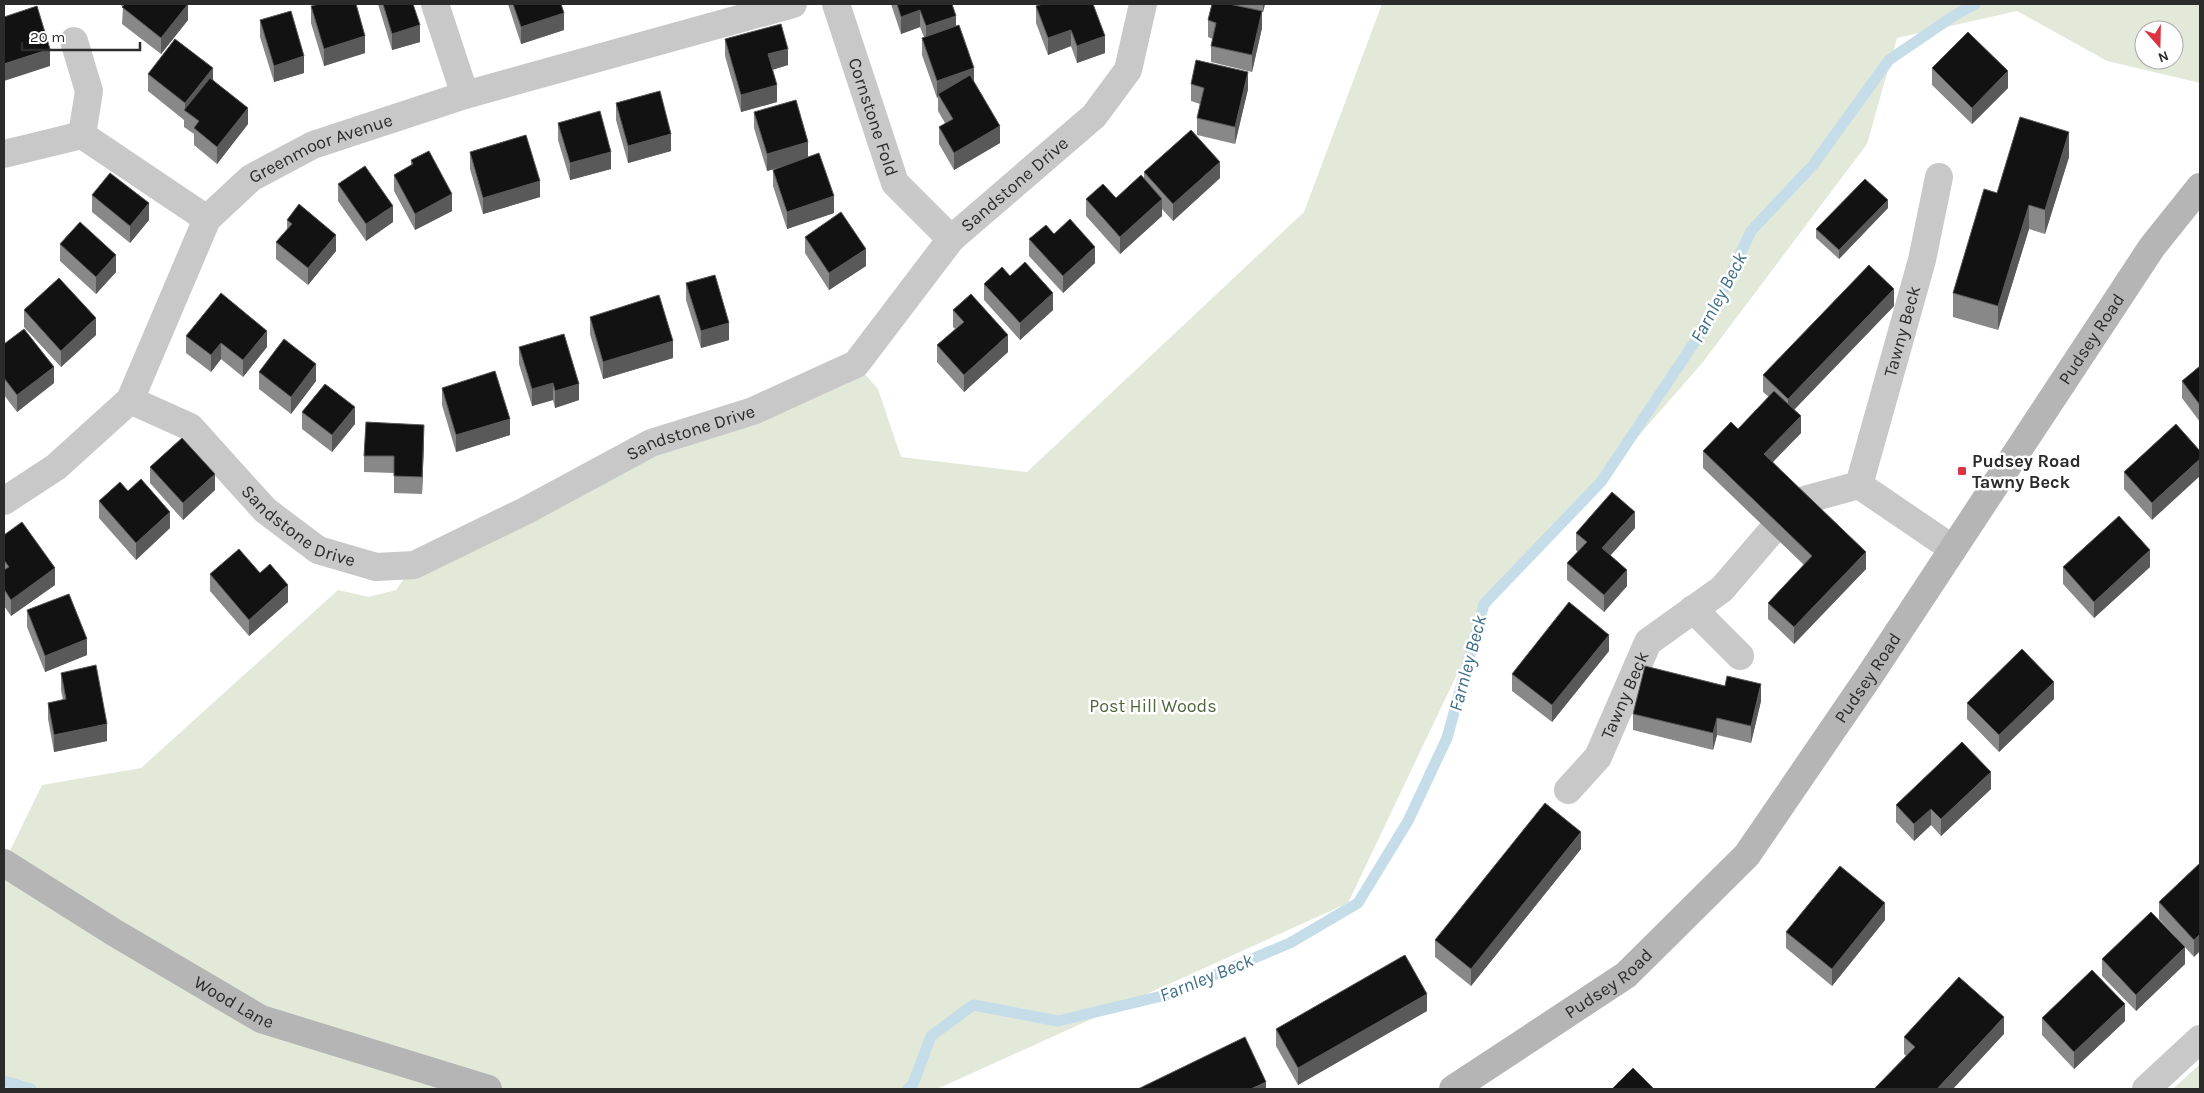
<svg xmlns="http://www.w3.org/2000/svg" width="2204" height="1093" viewBox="0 0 2204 1093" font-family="Karla,sans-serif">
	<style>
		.green { fill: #e2e9d9; fill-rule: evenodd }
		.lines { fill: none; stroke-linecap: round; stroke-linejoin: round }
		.stream { stroke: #c5dce9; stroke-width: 11 }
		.street { stroke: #c8c8c8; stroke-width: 28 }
		.secondary { stroke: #b5b5b5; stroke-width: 28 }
		.wall { fill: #888 }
		.shaded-wall { fill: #595959 }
		.building { fill: #121212; stroke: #595959 }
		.poi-dot { fill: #dd3242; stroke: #fff; stroke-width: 2 }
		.labels { text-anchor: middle; stroke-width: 5; stroke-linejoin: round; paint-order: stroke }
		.street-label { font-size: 18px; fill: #2b2b2b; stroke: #fff }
		.poi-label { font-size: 18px; font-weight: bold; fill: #2b2b2b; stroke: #fff; text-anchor: start }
		.park-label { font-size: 18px; fill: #4f653b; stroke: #fff }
		.water-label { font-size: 19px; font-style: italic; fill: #3e6d89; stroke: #fff }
	</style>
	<rect width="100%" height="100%" fill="#fff"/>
	<path class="green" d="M 1382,4 L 2200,4 L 2200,83 L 2107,61 L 2017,11 L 1897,38 L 1867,144 L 1703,362 L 1489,607 L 1348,903 L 937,1089 L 4,1089 L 4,863 L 42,785 L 141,768 L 338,590 L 369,597 L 396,590 L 414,565 L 856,364 L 878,389 L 901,457 L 1027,472 L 1304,212 ZM 2144,30 L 2174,30 L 2174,60 L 2144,60 Z
		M 2200,1064 L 2200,1089 L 2173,1089 L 2174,1088 Z"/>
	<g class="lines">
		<path class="stream" d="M 4,1081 L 31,1089
			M 908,1089 L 913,1084 L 931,1036 L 973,1005 L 1058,1021 L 1166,995 L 1290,943 L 1358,903 L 1408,821 L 1447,738 L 1484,604 L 1601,482 L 1710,319 L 1751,231 L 1813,165 L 1889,60 L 1955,15 L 1975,4"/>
		<g class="street">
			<path d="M 435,4 L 465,95"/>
			<path id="s1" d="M 836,4 L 895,183 L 951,239"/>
			<path d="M 74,41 L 89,91 L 82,135"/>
			<path d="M 4,154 L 82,135 L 207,219"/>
			<path id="s2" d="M 130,400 L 190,427 L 265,510 L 318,550 L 376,567 L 414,565 L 525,511 L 651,443 L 753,411 L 856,364 L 951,239 L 1094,116 L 1128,70 L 1143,4"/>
			<path d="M 1859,485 L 1953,549"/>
			<path id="s3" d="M 4,501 L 56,467 L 130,400 L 207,219 L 251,178 L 313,145 L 465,95 L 793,4"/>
			<path id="s4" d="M 1797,502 L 1859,485 L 1922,260 L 1939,177"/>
			<path d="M 1693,609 L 1740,656"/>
			<path id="s5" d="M 1568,790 L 1598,757 L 1648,642 L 1722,589 L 1770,533"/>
			<path d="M 2146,1089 L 2200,1039"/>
		</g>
		<g class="secondary">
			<path id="s6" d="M 4,863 L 115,933 L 261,1019 L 488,1089"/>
			<path id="s7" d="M 1453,1089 L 1626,975 L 1747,855 L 1870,675 L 2152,247 L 2200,187"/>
		</g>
	</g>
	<path class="wall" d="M 119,4 L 188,4 L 188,20 L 161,54 L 122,24 L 123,7 Z
		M 378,4 L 413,4 L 420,42 L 392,50 Z
		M 508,4 L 561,4 L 564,30 L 521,44 Z
		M 891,4 L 952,4 L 956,26 L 974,82 L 1000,143 L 954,170 L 939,144 L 939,127 L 945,123 L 938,111 L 938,97 L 937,98 L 922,55 L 922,38 L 924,37 L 920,27 L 901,34 Z
		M 1212,4 L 1265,4 L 1263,12 L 1262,12 L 1262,28 L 1252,72 L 1211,62 L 1211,46 L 1213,39 L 1208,37 L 1208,20 Z
		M 311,6 L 365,53 L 324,66 L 311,23 Z
		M 1036,6 L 1105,53 L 1077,63 L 1071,46 L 1048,55 L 1036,23 Z
		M 260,20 L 304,73 L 274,82 L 260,37 Z
		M 725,39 L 788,65 L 772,70 L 777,102 L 741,112 L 725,56 Z
		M 1932,68 L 2008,88 L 1972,124 L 1932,85 Z
		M 148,74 L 213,79 L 248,124 L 217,164 L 194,145 L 194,134 L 184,127 L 184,120 L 148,91 Z
		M 1191,84 L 1248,89 L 1235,144 L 1197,135 L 1197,118 L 1200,104 L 1191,101 Z
		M 616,103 L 671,151 L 628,163 L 616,120 Z
		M 754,112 L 808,157 L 834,213 L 787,229 L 773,186 L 773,170 L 784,166 L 767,171 L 754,128 Z
		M 558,123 L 611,169 L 570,180 L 558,140 Z
		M 470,152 L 540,197 L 483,214 L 470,169 Z
		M 2069,157 L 2045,234 L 2029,229 L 1998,330 L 1953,317 L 1953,293 L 1997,193 Z
		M 411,160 L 452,211 L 415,230 L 394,191 L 394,175 L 411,165 Z
		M 1144,172 L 1220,178 L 1173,221 L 1162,209 L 1162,216 L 1120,254 L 1086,216 L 1086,199 L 1116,198 L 1144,179 Z
		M 338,184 L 393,222 L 366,241 L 338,201 Z
		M 92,195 L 149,220 L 130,243 L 92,212 Z
		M 1888,208 L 1839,259 L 1816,238 L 1816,229 Z
		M 287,220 L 336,251 L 308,285 L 276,259 L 276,242 L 287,229 Z
		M 1054,234 L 1095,263 L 1063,293 L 1029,256 L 1029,239 Z
		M 805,237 L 866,266 L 829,290 L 805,253 Z
		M 60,244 L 116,272 L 96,294 L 60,261 Z
		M 1010,276 L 1053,310 L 1020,340 L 984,300 L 984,284 Z
		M 686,283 L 729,340 L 701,348 L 686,300 Z
		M 1894,306 L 1794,410 L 1801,433 L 1773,462 L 1866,569 L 1794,644 L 1768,619 L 1768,603 L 1804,565 L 1703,468 L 1703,451 L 1738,429 L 1769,397 L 1763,392 L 1763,375 Z
		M 24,310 L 96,335 L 61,367 L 24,327 Z
		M 953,310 L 1008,352 L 964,392 L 937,362 L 937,345 L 955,329 L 953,327 Z
		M 590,317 L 673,358 L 603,379 L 590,334 Z
		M 186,336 L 267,347 L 243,377 L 221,359 L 211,372 L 186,353 Z
		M 4,344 L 54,383 L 17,412 L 4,395 Z
		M 519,347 L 579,400 L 555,408 L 553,400 L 532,406 L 519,364 Z
		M 2200,366 L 2200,422 L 2182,398 L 2182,381 Z
		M 259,372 L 316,381 L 291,414 L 259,389 Z
		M 442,388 L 510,435 L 456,452 L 442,405 Z
		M 302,412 L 355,424 L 332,452 L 302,429 Z
		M 2176,424 L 2152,520 L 2124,489 L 2124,472 Z
		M 424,442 L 422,494 L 394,493 L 394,473 L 364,472 L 364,456 Z
		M 150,467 L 215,490 L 183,520 L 150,483 Z
		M 128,491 L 170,528 L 136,560 L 99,518 L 99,501 Z
		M 1635,528 L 1610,555 L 1627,586 L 1604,612 L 1567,580 L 1567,563 L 1578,552 L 1576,550 L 1576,533 Z
		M 4,535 L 55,585 L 11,616 L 4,606 Z
		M 2063,567 L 2150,567 L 2094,618 L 2063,584 Z
		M 260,573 L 288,602 L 249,636 L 210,591 L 210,574 Z
		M 27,610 L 87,655 L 45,672 L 27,627 Z
		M 1609,651 L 1552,722 L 1512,691 L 1512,674 Z
		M 61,673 L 107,741 L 54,752 L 48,719 L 48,703 L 63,700 L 61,690 Z
		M 1725,686 L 1761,701 L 1751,743 L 1717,735 L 1713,750 L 1633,730 L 1633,714 Z
		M 2054,699 L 1999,752 L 1967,719 L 1967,703 Z
		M 1991,789 L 1941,836 L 1931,825 L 1914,841 L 1896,822 L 1896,805 Z
		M 1581,849 L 1471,986 L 1435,957 L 1435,940 Z
		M 2200,863 L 2194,957 L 2159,919 L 2159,902 Z
		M 1885,920 L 1832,986 L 1786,948 L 1786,932 Z
		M 2102,959 L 2185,964 L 2136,1011 L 2102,976 Z
		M 1427,1011 L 1298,1085 L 1276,1046 L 1276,1029 Z
		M 2042,1018 L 2125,1021 L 2074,1069 L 2042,1035 Z
		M 2004,1034 L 1906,1056 L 1904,1054 L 1904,1037 Z"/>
	<path class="shaded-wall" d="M 188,4 L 188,20 L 161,54 L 161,38 Z
		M 1263,4 L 1265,4 L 1263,12 Z
		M 920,10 L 920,27 L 901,34 L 901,17 Z
		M 1262,11 L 1262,28 L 1252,72 L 1252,55 Z
		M 564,13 L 564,30 L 521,44 L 521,27 Z
		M 956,16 L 956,33 L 926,43 L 926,26 Z
		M 420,25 L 420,42 L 392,50 L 392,34 Z
		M 1071,30 L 1071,46 L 1048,55 L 1048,38 Z
		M 365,36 L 365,53 L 324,66 L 324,49 Z
		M 1105,36 L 1105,53 L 1077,63 L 1077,46 Z
		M 50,49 L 50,66 L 4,81 L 4,64 Z
		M 788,49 L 788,65 L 768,71 L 768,54 Z
		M 304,56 L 304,73 L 274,82 L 274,66 Z
		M 213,68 L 213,85 L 185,111 L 185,103 Z
		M 974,68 L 974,85 L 938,94 L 938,97 L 937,98 L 937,81 Z
		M 2008,71 L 2008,88 L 1972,124 L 1972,108 Z
		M 1248,72 L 1248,89 L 1235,144 L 1235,127 Z
		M 777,85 L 777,102 L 741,112 L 741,95 Z
		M 248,108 L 248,124 L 217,164 L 217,147 Z
		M 1000,126 L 1000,143 L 954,170 L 954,153 Z
		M 2069,132 L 2069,157 L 2045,234 L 2045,210 Z
		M 671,134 L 671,151 L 628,163 L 628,146 Z
		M 808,142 L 808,159 L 767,171 L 767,154 Z
		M 611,152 L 611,169 L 570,180 L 570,163 Z
		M 1220,162 L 1220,178 L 1173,221 L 1173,204 Z
		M 540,181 L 540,197 L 483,214 L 483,198 Z
		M 452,194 L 452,211 L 415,230 L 415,214 Z
		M 834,196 L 834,213 L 787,229 L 787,212 Z
		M 1162,199 L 1162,216 L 1120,254 L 1120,237 Z
		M 1888,200 L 1888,208 L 1839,259 L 1839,250 Z
		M 149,203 L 149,220 L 130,243 L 130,226 Z
		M 2029,205 L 2029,229 L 1998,330 L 1998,306 Z
		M 393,206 L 393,222 L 366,241 L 366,224 Z
		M 336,235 L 336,251 L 308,285 L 308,268 Z
		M 1095,247 L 1095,263 L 1063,293 L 1063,276 Z
		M 866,249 L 866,266 L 829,290 L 829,273 Z
		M 116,255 L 116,272 L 96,294 L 96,277 Z
		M 1894,289 L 1894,306 L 1788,416 L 1788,399 Z
		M 1053,293 L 1053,310 L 1020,340 L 1020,323 Z
		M 96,318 L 96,335 L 61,367 L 61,351 Z
		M 729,323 L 729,340 L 701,348 L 701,331 Z
		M 267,331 L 267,347 L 243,377 L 243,360 Z
		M 1008,335 L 1008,352 L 964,392 L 964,375 Z
		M 673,341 L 673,358 L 603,379 L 603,362 Z
		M 221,343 L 221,359 L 211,372 L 211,355 Z
		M 316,364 L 316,381 L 291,414 L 291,397 Z
		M 54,367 L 54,383 L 17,412 L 17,395 Z
		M 553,383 L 553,400 L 532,406 L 532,389 Z
		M 579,384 L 579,400 L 555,408 L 555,391 Z
		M 355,407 L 355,424 L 332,452 L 332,435 Z
		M 1801,416 L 1801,433 L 1764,471 L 1764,454 Z
		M 510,419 L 510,435 L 456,452 L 456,435 Z
		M 424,425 L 424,442 L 422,494 L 422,477 Z
		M 2200,459 L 2200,476 L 2152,520 L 2152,503 Z
		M 215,474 L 215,490 L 183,520 L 183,503 Z
		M 170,512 L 170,528 L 136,560 L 136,543 Z
		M 1635,512 L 1635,528 L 1602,565 L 1602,548 Z
		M 2150,550 L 2150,567 L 2094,618 L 2094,602 Z
		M 1866,552 L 1866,569 L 1794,644 L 1794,627 Z
		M 55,568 L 55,585 L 11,616 L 11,600 Z
		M 1627,570 L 1627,586 L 1604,612 L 1604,595 Z
		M 288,585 L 288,602 L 249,636 L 249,620 Z
		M 1609,635 L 1609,651 L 1552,722 L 1552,705 Z
		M 87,639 L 87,655 L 45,672 L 45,656 Z
		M 2054,682 L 2054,699 L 1999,752 L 1999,735 Z
		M 1761,684 L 1761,701 L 1751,743 L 1751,726 Z
		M 1717,718 L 1717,735 L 1713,750 L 1713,733 Z
		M 107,724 L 107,741 L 54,752 L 54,735 Z
		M 1991,772 L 1991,789 L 1941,836 L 1941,819 Z
		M 1931,809 L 1931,825 L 1914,841 L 1914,824 Z
		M 1581,832 L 1581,849 L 1471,986 L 1471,969 Z
		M 1885,903 L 1885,920 L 1832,986 L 1832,969 Z
		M 2200,934 L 2200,951 L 2194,957 L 2194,940 Z
		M 2185,947 L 2185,964 L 2136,1011 L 2136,995 Z
		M 1427,994 L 1427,1011 L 1298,1085 L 1298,1068 Z
		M 2125,1004 L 2125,1021 L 2074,1069 L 2074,1052 Z
		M 2004,1017 L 2004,1034 L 1953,1089 L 1937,1089 Z
		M 1266,1082 L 1266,1089 L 1251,1089 Z"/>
	<path class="building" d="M 125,4 L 188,4 L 161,38 L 122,7 Z
		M 319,4 L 356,4 L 365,36 L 324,49 L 311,6 Z
		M 383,4 L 413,4 L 420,25 L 392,34 Z
		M 513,4 L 561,4 L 564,13 L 521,27 Z
		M 897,4 L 952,4 L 956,16 L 926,26 L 920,10 L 901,17 Z
		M 1043,4 L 1093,4 L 1105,36 L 1077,46 L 1071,30 L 1048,38 L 1036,6 Z
		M 1212,4 L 1229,4 L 1262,11 L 1252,55 L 1211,46 L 1216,23 L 1208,20 Z
		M 37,6 L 50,49 L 4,64 L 4,17 Z
		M 291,11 L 304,56 L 274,66 L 260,20 Z
		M 781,24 L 788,49 L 768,54 L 777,85 L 741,95 L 725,39 Z
		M 959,25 L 974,68 L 937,81 L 922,38 Z
		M 1968,32 L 2008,71 L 1972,108 L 1932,68 Z
		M 175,39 L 213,68 L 185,103 L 148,74 Z
		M 1196,60 L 1248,72 L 1235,127 L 1197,118 L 1204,88 L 1191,84 Z
		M 970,75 L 1000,126 L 954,153 L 939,127 L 953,119 L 938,94 Z
		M 210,78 L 248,108 L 217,147 L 194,128 L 199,121 L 184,110 Z
		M 660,91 L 671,134 L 628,146 L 616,103 Z
		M 796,100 L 808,142 L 767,154 L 754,112 Z
		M 600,111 L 611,152 L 570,163 L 558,123 Z
		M 2020,117 L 2069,132 L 2045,210 L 2029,205 L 1998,306 L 1953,293 L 1984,189 L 1997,193 Z
		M 1191,130 L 1220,162 L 1173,204 L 1144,172 Z
		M 526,135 L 540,181 L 483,198 L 470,152 Z
		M 429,151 L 452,194 L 415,214 L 394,175 L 413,164 L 411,160 Z
		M 819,153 L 834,196 L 787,212 L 773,170 Z
		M 365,166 L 393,206 L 366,224 L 338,184 Z
		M 110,173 L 149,203 L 130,226 L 92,195 Z
		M 1141,175 L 1162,199 L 1120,237 L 1086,199 L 1103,184 L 1116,198 Z
		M 1865,179 L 1888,200 L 1839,250 L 1816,229 Z
		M 299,204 L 336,235 L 308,268 L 276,242 L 292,224 L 287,220 Z
		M 841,212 L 866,249 L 829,273 L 805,237 Z
		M 1070,219 L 1095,247 L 1063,276 L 1029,239 L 1046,225 L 1054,234 Z
		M 80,222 L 116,255 L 96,277 L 60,244 Z
		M 1025,262 L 1053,293 L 1020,323 L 984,284 L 1002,267 L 1010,276 Z
		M 1869,265 L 1894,289 L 1788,399 L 1763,375 Z
		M 715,275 L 729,323 L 701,331 L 686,283 Z
		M 59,278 L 96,318 L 61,351 L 24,310 Z
		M 221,293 L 267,331 L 243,360 L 221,343 L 211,355 L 186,336 Z
		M 971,294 L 1008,335 L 964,375 L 937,345 L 964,322 L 953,310 Z
		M 659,295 L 673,341 L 603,362 L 590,317 Z
		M 24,329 L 54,367 L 17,395 L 4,378 L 4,344 Z
		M 564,334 L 579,384 L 555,391 L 553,383 L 532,389 L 519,347 Z
		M 284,339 L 316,364 L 291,397 L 259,372 Z
		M 2200,366 L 2200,405 L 2182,381 Z
		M 495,371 L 510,419 L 456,435 L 442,388 Z
		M 325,384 L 355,407 L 332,435 L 302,412 Z
		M 1774,391 L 1801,416 L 1764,454 L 1866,552 L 1794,627 L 1768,603 L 1812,556 L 1703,451 L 1731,422 L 1738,429 Z
		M 366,422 L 424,425 L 422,477 L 394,476 L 394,456 L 364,456 Z
		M 2176,424 L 2200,451 L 2200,459 L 2152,503 L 2124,472 Z
		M 182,438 L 215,474 L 183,503 L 150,467 Z
		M 141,479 L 170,512 L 136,543 L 99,501 L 120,482 L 128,491 Z
		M 1612,492 L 1635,512 L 1602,548 L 1627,570 L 1604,595 L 1567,563 L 1587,542 L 1576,533 Z
		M 2119,516 L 2150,550 L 2094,602 L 2063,567 Z
		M 22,522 L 55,568 L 11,600 L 4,589 L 4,570 L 9,567 L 4,560 L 4,535 Z
		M 239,549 L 260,573 L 270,564 L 288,585 L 249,620 L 210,574 Z
		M 69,594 L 87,639 L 45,656 L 27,610 Z
		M 1569,602 L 1609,635 L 1552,705 L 1512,674 Z
		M 2022,649 L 2054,682 L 1999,735 L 1967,703 Z
		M 96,665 L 107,724 L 54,735 L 48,703 L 66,699 L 61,673 Z
		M 1645,666 L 1725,686 L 1727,676 L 1761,684 L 1751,726 L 1717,718 L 1713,733 L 1633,714 Z
		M 1962,742 L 1991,772 L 1941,819 L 1931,809 L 1914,824 L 1896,805 Z
		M 1545,803 L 1581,832 L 1471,969 L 1435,940 Z
		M 2200,863 L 2200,934 L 2194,940 L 2159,902 Z
		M 1840,866 L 1885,903 L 1832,969 L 1786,932 Z
		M 2151,912 L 2185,947 L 2136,995 L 2102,959 Z
		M 1405,955 L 1427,994 L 1298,1068 L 1276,1029 Z
		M 2092,970 L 2125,1004 L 2074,1052 L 2042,1018 Z
		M 1959,977 L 2004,1017 L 1937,1089 L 1874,1089 L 1915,1047 L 1904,1037 Z
		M 1245,1037 L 1266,1082 L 1251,1089 L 1138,1089 Z
		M 1633,1068 L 1654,1089 L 1612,1089 Z"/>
	<rect class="poi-dot" x="1957" y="466" width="10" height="10" rx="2.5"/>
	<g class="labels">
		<g class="street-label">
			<text dy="6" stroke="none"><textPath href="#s1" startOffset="119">Cornstone Fold</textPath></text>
			<text dy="6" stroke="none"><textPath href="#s3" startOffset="495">Greenmoor Avenue</textPath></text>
			<text dy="6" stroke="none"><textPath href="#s2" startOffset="1070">Sandstone Drive</textPath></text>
			<text dy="6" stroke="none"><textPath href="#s4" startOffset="224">Tawny Beck</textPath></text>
			<text dy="6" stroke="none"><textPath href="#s7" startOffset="998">Pudsey Road</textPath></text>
			<text dy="6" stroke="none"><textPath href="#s2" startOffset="650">Sandstone Drive</textPath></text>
			<text dy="6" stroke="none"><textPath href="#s2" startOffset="215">Sandstone Drive</textPath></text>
			<text dy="6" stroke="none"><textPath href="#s7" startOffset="592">Pudsey Road</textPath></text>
			<text dy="6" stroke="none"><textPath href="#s5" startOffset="112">Tawny Beck</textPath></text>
			<text dy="6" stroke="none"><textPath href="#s7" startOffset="188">Pudsey Road</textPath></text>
			<text dy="6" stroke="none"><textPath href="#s6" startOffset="269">Wood Lane</textPath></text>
		</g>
		<g class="poi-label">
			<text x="1972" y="467">Pudsey Road<tspan x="1972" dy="21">Tawny Beck</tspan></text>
		</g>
		<g class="park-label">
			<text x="1153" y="712">Post Hill Woods</text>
		</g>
		<g class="water-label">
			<text transform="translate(1718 297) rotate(-62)" y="7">Farnley Beck</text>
			<text transform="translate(1467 663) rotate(-75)" y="7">Farnley Beck</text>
			<text transform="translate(1206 977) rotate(-22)" y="7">Farnley Beck</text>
		</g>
	</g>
	<rect width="2204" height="1093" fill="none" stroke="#2b2b2b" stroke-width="10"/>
	<g transform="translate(2159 45) rotate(160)"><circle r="24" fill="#ffffff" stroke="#aaaaaa"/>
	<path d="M0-4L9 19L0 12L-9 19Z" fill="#dd3242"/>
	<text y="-8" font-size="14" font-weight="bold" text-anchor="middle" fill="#2b2b2b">N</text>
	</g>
	<path d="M22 42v8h118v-8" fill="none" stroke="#2b2b2b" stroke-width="2.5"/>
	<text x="30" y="42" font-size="15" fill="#2b2b2b" stroke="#ffffff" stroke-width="4" paint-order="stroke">20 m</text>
</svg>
